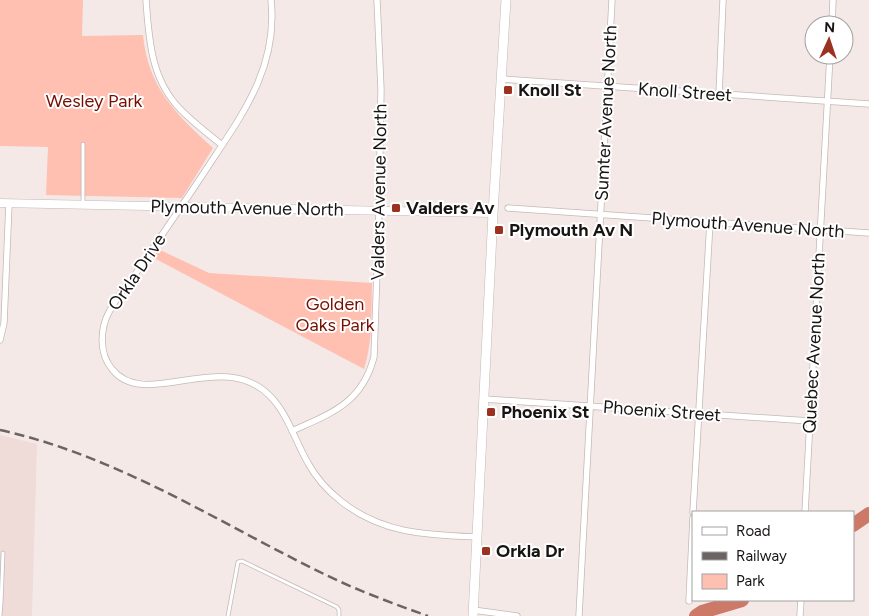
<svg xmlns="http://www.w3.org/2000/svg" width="869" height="616" viewBox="0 0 869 616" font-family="Figtree,sans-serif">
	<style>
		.built { fill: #efdbd7 }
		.green { fill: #ffbfb1 }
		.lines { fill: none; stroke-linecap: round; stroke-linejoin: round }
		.river { stroke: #cc7968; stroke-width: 14 }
		.service-casing { stroke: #c3b9b6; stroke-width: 4.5 }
		.minor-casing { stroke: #c3b9b6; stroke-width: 7 }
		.tertiary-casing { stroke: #c3b9b6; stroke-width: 9 }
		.secondary-casing { stroke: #c3b9b6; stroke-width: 10 }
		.service { stroke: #fff; stroke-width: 3 }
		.minor { stroke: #fff; stroke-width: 5.5 }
		.tertiary { stroke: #fff; stroke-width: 8 }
		.secondary { stroke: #fff; stroke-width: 9 }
		.rail { stroke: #6b6463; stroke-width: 2.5; stroke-dasharray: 10 5; stroke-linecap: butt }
		.poi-dot { fill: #9b311f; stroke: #fff; stroke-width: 2 }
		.labels { text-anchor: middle; stroke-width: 4; stroke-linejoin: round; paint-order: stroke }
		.poi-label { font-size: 18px; font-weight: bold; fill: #181413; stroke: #fff; text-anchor: start }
		.street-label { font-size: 18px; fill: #181413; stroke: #fff }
		.park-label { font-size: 18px; fill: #750f00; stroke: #fff }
	</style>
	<rect width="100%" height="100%" fill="#f4e9e7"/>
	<path class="built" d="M 0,435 L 37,444 L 32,616 L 0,616 Z"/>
	<path class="green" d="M 0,0 L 83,0 L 82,36 L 143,35 C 148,88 176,114 213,148 L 182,198 L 46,195 L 48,147 L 0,146 Z
		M 158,249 L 209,273 L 372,283 C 371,312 373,341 364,369 L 152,257 Z"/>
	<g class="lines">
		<path class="river" d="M 853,525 L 869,514
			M 696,616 L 702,612 L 742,600"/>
		<g class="service-casing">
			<path id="service" d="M 83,204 L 83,144
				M 1,604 L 3,553
				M 0,616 L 1,604
				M 228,616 L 238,562 L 242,561 L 337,607 L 339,610 L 339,616"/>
		</g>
		<g class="minor-casing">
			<path id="minor" d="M 146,0 C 149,40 151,80 181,110 C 194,123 208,134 222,145
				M 271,0 C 278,65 245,111 211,162 C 187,199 161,236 136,273 C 127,285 116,298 109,312 C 100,329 99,354 112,369 C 145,412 222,347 270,396 C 288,414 295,441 308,463 C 316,478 328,491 342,502 C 383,534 427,535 477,537
				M 832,25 L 833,0
				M 501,79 L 869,104
				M 719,95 L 723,0
				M 508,208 L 869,233
				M 0,340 L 4,323 L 9,203
				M 484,399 L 810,421
				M 292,431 C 332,413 362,403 374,357 L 379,212 L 381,89 L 377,0
				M 693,512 L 710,222
				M 805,512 L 830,55
				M 689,601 L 693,518
				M 473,610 L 517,616
				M 579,616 L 612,0
				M 800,616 L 801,600"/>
		</g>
		<g class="tertiary-casing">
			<path id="tertiary" d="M 0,203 L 493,213"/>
		</g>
		<g class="secondary-casing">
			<path id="secondary" d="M 473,616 L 493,213 L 506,0"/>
		</g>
		<use href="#service" class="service"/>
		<use href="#minor" class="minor"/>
		<use href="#tertiary" class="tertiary"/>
		<use href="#secondary" class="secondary"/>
		<path class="rail" d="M 0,430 C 118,456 219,523 326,575 C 359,591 394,604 428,616"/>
	</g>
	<g class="poi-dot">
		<rect x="503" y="85" width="10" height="10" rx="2.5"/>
		<rect x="391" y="203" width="10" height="10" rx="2.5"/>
		<rect x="494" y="225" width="10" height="10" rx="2.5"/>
		<rect x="486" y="407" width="10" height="10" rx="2.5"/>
		<rect x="481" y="546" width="10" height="10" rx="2.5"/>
	</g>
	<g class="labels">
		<g class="poi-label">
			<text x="518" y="96">Knoll St</text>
			<text x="406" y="214">Valders Av</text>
			<text x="509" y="236">Plymouth Av N</text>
			<text x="501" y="418">Phoenix St</text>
			<text x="496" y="557">Orkla Dr</text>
		</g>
		<g class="street-label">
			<text transform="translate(685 92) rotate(4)" y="6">Knoll Street</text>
			<text transform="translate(606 113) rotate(-87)" y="6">Sumter Avenue North</text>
			<text transform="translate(379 192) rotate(-89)" y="6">Valders Avenue North</text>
			<text transform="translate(247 208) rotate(1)" y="6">Plymouth Avenue North</text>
			<text transform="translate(748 225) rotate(4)" y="6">Plymouth Avenue North</text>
			<text transform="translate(137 272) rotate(-56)" y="6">Orkla Drive</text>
			<text transform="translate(814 343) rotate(-87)" y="6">Quebec Avenue North</text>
			<text transform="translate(662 411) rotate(4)" y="6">Phoenix Street</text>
		</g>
		<g class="park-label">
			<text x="94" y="107">Wesley Park</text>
			<text x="335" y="310">Golden<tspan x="335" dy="21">Oaks Park</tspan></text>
		</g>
	</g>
	<rect x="692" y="511" width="162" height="90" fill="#ffffff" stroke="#a3a1a1"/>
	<rect x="702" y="527" width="25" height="8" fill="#ffffff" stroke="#a3a1a1"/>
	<text x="736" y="536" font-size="15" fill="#181413">Road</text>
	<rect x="702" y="552" width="25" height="8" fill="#6b6463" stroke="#a3a1a1"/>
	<text x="736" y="561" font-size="15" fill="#181413">Railway</text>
	<rect x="702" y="574" width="25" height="15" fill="#ffbfb1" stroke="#a3a1a1"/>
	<text x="736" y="586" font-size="15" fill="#181413">Park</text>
	<g transform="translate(829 40) rotate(3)"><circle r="24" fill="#ffffff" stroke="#a3a1a1"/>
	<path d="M0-4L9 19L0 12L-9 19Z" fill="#9b311f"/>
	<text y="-8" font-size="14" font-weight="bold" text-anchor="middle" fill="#181413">N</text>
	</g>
</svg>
